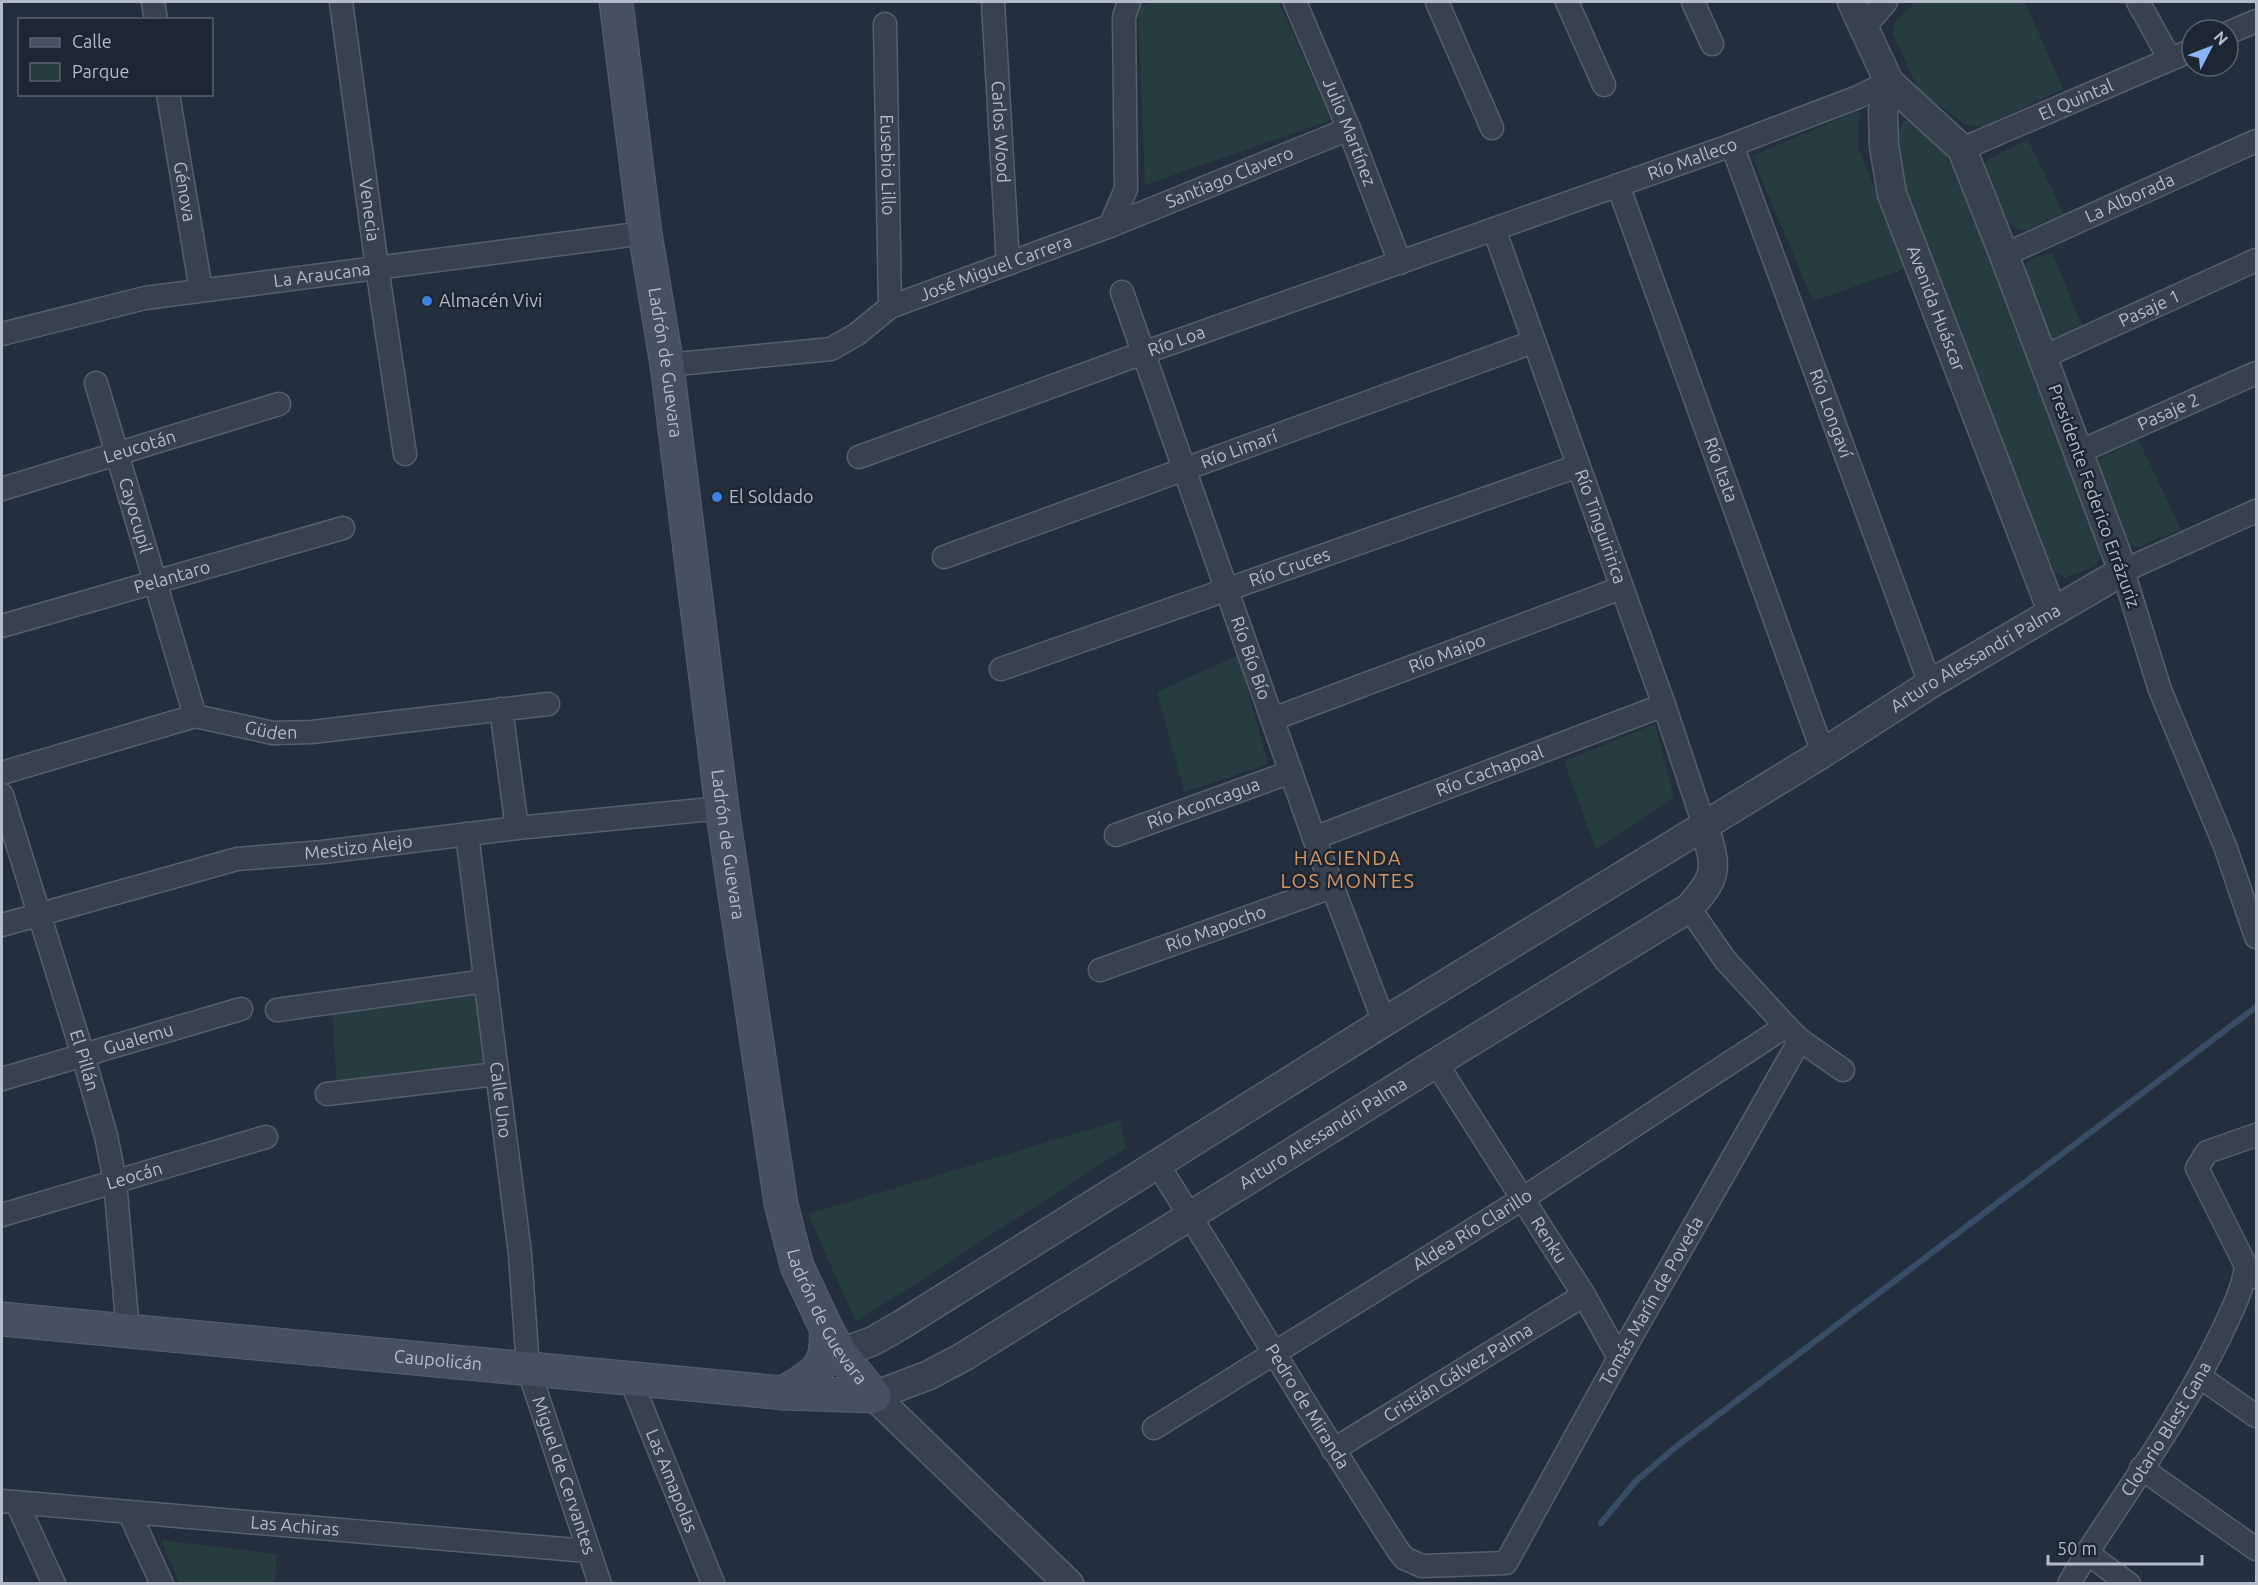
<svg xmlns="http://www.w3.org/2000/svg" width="2258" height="1585" viewBox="0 0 2258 1585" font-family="Ubuntu,sans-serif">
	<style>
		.green { fill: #263c3f }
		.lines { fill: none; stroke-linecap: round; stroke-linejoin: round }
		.stream { stroke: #394c67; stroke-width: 6 }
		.minor-casing { stroke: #565f6c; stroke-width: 25 }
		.tertiary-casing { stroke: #565f6c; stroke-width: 31 }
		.secondary-casing { stroke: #565f6c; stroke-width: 35 }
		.minor { stroke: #38414e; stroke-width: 22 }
		.tertiary { stroke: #38414e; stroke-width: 28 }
		.secondary { stroke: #465061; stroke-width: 33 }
		.shop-dot { fill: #3f7fe0; stroke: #1d2633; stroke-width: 2 }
		.labels { text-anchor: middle; stroke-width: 5; stroke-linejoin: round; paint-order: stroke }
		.street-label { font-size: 18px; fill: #b4bcc9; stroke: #1d2633 }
		.poi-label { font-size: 18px; fill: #b4bcc9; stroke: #1d2633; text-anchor: start }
		.neighbourhood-label { font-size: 20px; letter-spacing: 1.5px; fill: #d59563; stroke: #1d2633 }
	</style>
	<rect width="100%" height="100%" fill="#242f3e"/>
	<path class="green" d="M 1153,2 L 1279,2 L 1331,120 L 1145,185 L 1138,7 Z
		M 1915,2 L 2025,2 L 2063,89 L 1982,127 L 1966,125 L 1919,91 L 1892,32 L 1894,24 Z
		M 1860,110 L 1858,147 L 1908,268 L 1813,301 L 1752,156 Z
		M 1903,121 L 1913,121 L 1942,150 L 1956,170 L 2103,551 L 2096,566 L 2065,578 L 2054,572 L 1908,201 C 1900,174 1891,147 1903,121 Z
		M 2028,140 L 2064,214 L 2023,231 L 2009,224 L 1983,169 L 1988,159 Z
		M 2052,252 L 2082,325 L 2050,340 L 2022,269 L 2027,261 Z
		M 2138,439 L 2181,529 L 2139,547 L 2130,545 L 2097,469 L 2100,459 Z
		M 1238,655 L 1268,764 L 1184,792 L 1157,692 Z
		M 1655,724 L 1674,797 L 1596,850 L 1564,761 Z
		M 482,995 L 490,1068 L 337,1085 L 332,1012 Z
		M 1121,1120 L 1126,1148 L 856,1322 L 808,1214 Z
		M 161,1540 L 277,1554 L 275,1583 L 179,1583 Z"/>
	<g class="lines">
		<path class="stream" d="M 1601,1523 L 1636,1481 L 1677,1446 L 2256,1007"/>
		<g class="minor-casing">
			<g id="minor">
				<path d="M 153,2 L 156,20"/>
				<path id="s1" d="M 341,2 L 377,267 L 405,454"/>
				<path id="s2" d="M 993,2 L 1008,264"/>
				<path id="s3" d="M 1295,2 L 1349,129 L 1400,263"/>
				<path d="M 1437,2 L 1492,128"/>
				<path d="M 1567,2 L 1604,85"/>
				<path d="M 1693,2 L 1712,44"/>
				<path d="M 2138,2 L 2170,59"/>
				<path id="s4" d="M 885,24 L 890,307"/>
				<path d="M 1864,27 L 1886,2"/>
				<path d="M 2228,33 L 2256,21"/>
				<path id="s5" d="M 168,94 L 201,290"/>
				<path id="s6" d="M 1732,145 L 1930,684"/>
				<path id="s7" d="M 1962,149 L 2192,50"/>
				<path id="s8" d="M 1618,185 L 1823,753"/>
				<path id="s9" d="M 1110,226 L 1349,129"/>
				<path id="s10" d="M 1494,229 L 1664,705 L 1704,825"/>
				<path id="s11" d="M 2004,255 L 2256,141"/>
				<path id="s12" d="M 1122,292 L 1314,838 L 1384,1022"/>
				<path id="s13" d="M 2,334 L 145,298 L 645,233"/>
				<path id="s14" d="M 2043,357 L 2256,260"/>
				<path id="s15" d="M 667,365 L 831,349 L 857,334 L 890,307 L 1110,226 L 1126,189 L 1124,17 L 1129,2"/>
				<path id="s16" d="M 96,383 L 195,716"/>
				<path id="s17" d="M 2079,452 L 2256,373"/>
				<path id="s18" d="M 859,457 L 1143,353 L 1732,145 L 1858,97 L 1889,82"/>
				<path id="s19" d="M 2,489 L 279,404"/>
				<path d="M 2256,511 L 2123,571 L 2160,690 L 2225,846 L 2256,937"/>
				<path id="s20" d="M 944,557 L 1533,342"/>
				<path id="s21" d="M 2,626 L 343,528"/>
				<path id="s22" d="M 1001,669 L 1578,466"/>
				<path d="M 501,709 L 517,828"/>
				<path id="s23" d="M 1273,719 L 1621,588"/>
				<path id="s24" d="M 2,773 L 195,716 L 273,733 L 312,732 L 548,704"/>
				<path id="s25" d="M 2,795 L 83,1055 L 106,1136 L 115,1181 L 128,1332"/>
				<path id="s26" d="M 467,834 L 520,1254 L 528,1368 L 600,1584"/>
				<path id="s27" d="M 1116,835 L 1291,772"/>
				<path id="s28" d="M 1314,838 L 1664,705"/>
				<path d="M 1689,908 L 1726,961 L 1786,1026 L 1800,1040 L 1843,1070"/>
				<path id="s29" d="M 2,925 L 237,859 L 323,852 L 517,828 L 722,808"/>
				<path id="s30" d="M 1100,970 L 1332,887"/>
				<path d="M 277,1010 L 486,981"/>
				<path id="s31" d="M 1436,1063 L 1584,1295 L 1619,1358"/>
				<path id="s32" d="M 2,1079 L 241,1009"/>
				<path d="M 327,1094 L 496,1074"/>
				<path d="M 2256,1135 L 2207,1152 L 2197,1168 L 2246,1266 L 2256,1277"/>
				<path id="s33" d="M 1158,1165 C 1239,1293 1315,1423 1398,1550 L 1404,1558 L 1422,1566 L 1506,1563 L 1619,1358 L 1800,1040"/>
				<path id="s34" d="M 2,1215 L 266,1137"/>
				<path d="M 2200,1377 L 2256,1416"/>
				<path id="s35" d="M 630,1378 L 713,1583 L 712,1584"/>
				<path id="s36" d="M 1154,1428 L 1522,1199 L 1786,1026"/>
				<path id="s37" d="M 1333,1450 L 1584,1295"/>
				<path d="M 2141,1468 L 2256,1549"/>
				<path id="s38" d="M 2,1501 L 588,1551"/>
				<path d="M 17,1503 L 54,1584"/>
				<path d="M 129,1512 L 162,1584"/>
				<path d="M 2087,1553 L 2129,1584"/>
				<path id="s39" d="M 2069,1584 L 2087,1553 C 2133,1482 2184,1411 2221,1334 C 2231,1312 2243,1291 2246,1266"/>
			</g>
		</g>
		<g class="tertiary-casing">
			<g id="tertiary">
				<path id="s40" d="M 1852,2 L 1889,82 L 1883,111 L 1884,146 L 1892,194 L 2052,611"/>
				<path id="s41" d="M 840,1353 L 873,1341 L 901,1325 L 1384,1022 L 1823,753 L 1930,684 L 2123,571 L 2004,255 L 1962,149 L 1889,82"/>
				<path id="s42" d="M 1069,1584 L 874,1396 L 929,1375 L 963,1357 L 1436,1063 L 1689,908 C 1720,874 1716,867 1704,825"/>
			</g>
		</g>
		<g class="secondary-casing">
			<g id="secondary">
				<path id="s43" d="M 616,2 L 645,233 L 667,365 L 722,808 L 781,1204 L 797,1266 L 826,1328 L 840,1353 L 874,1396"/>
				<path id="s44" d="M 2,1319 L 783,1393 L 874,1396"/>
				<path d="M 783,1393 C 815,1374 829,1368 826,1328"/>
			</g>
		</g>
		<use href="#minor" class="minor"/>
		<use href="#tertiary" class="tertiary"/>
		<use href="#secondary" class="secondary"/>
	</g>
	<g class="shop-dot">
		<circle cx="427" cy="301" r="6"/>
		<circle cx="717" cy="497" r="6"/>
	</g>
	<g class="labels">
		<g class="street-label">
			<text dy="6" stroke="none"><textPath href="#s7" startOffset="124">El Quintal</textPath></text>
			<text dy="6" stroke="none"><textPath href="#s3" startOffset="141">Julio Martínez</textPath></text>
			<text dy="6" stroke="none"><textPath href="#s2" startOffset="130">Carlos Wood</textPath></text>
			<text dy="6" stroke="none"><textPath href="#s18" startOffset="885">Río Malleco</textPath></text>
			<text dy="6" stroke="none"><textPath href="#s4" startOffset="141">Eusebio Lillo</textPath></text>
			<text dy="6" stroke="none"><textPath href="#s9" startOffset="129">Santiago Clavero</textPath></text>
			<text dy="6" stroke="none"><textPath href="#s5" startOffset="99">Génova</textPath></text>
			<text dy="6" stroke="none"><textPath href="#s11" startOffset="138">La Alborada</textPath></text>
			<text dy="6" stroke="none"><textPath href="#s1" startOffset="210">Venecia</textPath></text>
			<text dy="6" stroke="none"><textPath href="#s15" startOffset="350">José Miguel Carrera</textPath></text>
			<text dy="6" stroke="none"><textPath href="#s13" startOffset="326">La Araucana</textPath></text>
			<text dy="6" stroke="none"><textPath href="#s40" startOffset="324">Avenida Huáscar</textPath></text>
			<text dy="6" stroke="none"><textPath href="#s14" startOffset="117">Pasaje 1</textPath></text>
			<text dy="6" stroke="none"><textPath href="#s18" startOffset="338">Río Loa</textPath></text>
			<text dy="6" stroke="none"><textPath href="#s43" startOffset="364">Ladrón de Guevara</textPath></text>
			<text dy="6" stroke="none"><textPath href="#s17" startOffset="98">Pasaje 2</textPath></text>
			<text dy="6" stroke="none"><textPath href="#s6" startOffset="286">Río Longaví</textPath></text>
			<text dy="6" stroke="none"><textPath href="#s19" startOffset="144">Leucotán</textPath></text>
			<text dy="6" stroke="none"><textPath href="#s20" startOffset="314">Río Limarí</textPath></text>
			<text dy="6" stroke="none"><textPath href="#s8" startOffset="303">Río Itata</textPath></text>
			<text transform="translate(2094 496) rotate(70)" y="6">Presidente Federico Errázuriz</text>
			<text dy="6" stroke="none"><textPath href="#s16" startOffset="138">Cayocupil</textPath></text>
			<text dy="6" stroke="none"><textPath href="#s10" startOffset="316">Río Tinguiririca</textPath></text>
			<text dy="6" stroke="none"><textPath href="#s22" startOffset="306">Río Cruces</textPath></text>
			<text dy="6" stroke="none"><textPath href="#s21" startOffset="177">Pelantaro</textPath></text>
			<text dy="6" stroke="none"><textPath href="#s23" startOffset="186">Río Maipo</textPath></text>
			<text dy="6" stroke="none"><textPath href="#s12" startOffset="388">Río Bío Bío</textPath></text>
			<text dy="6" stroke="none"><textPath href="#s41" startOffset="1332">Arturo Alessandri Palma</textPath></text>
			<text dy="6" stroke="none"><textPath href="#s24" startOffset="279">Güden</textPath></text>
			<text dy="6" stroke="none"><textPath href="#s28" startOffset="188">Río Cachapoal</textPath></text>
			<text dy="6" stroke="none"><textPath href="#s27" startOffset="93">Río Aconcagua</textPath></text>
			<text dy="6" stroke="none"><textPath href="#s43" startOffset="850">Ladrón de Guevara</textPath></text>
			<text dy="6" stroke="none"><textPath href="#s29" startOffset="366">Mestizo Alejo</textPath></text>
			<text dy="6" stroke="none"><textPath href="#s30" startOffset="123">Río Mapocho</textPath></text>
			<text dy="6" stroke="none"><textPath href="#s32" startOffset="142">Gualemu</textPath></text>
			<text dy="6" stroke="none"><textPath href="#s25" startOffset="278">El Pillán</textPath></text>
			<text dy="6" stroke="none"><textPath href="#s26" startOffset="268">Calle Uno</textPath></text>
			<text dy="6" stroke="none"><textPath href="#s42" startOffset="792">Arturo Alessandri Palma</textPath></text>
			<text dy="6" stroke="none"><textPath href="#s34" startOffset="138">Leocán</textPath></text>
			<text dy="6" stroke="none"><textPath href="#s36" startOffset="375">Aldea Río Clarillo</textPath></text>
			<text dy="6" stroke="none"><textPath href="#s31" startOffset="210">Renku</textPath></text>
			<text dy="6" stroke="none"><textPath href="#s33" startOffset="867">Tomás Marín de Poveda</textPath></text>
			<text dy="6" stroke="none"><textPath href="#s43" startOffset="1336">Ladrón de Guevara</textPath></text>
			<text dy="6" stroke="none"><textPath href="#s44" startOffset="438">Caupolicán</textPath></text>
			<text dy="6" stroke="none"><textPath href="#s37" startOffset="147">Cristián Gálvez Palma</textPath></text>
			<text dy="6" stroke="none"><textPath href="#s33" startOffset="284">Pedro de Miranda</textPath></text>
			<text dy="6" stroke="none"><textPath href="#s39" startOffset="183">Clotario Blest Gana</textPath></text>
			<text dy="6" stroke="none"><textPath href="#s26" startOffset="651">Miguel de Cervantes</textPath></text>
			<text dy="6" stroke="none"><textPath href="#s35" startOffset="111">Las Amapolas</textPath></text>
			<text dy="6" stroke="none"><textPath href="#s38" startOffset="294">Las Achiras</textPath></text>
		</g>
		<g class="poi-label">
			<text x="439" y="307">Almacén Vivi</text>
			<text x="729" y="503">El Soldado</text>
		</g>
		<g class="neighbourhood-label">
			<text x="1348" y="865">HACIENDA<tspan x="1348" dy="23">LOS MONTES</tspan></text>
		</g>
	</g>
	<rect width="2258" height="1585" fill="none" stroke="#b4bcc9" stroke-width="6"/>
	<rect x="18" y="18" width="195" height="78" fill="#1d2633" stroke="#59626f" stroke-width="1.5"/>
	<rect x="30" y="38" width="30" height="9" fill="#465061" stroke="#59626f" stroke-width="1.5"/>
	<text x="72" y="48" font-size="18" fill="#b4bcc9">Calle</text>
	<rect x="30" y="63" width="30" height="18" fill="#263c3f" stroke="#59626f" stroke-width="1.5"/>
	<text x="72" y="78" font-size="18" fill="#b4bcc9">Parque</text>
	<g transform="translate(2210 48) rotate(48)"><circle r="28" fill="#1d2633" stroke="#59626f" stroke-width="1.5"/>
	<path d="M0-4.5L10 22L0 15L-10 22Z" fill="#8ab4f8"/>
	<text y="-9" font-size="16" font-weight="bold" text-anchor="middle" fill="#b4bcc9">N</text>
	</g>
	<path d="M2048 1555v9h154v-9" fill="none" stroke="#b4bcc9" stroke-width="3"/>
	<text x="2057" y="1555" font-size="18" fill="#b4bcc9" stroke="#1d2633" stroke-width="4.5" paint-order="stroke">50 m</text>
</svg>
